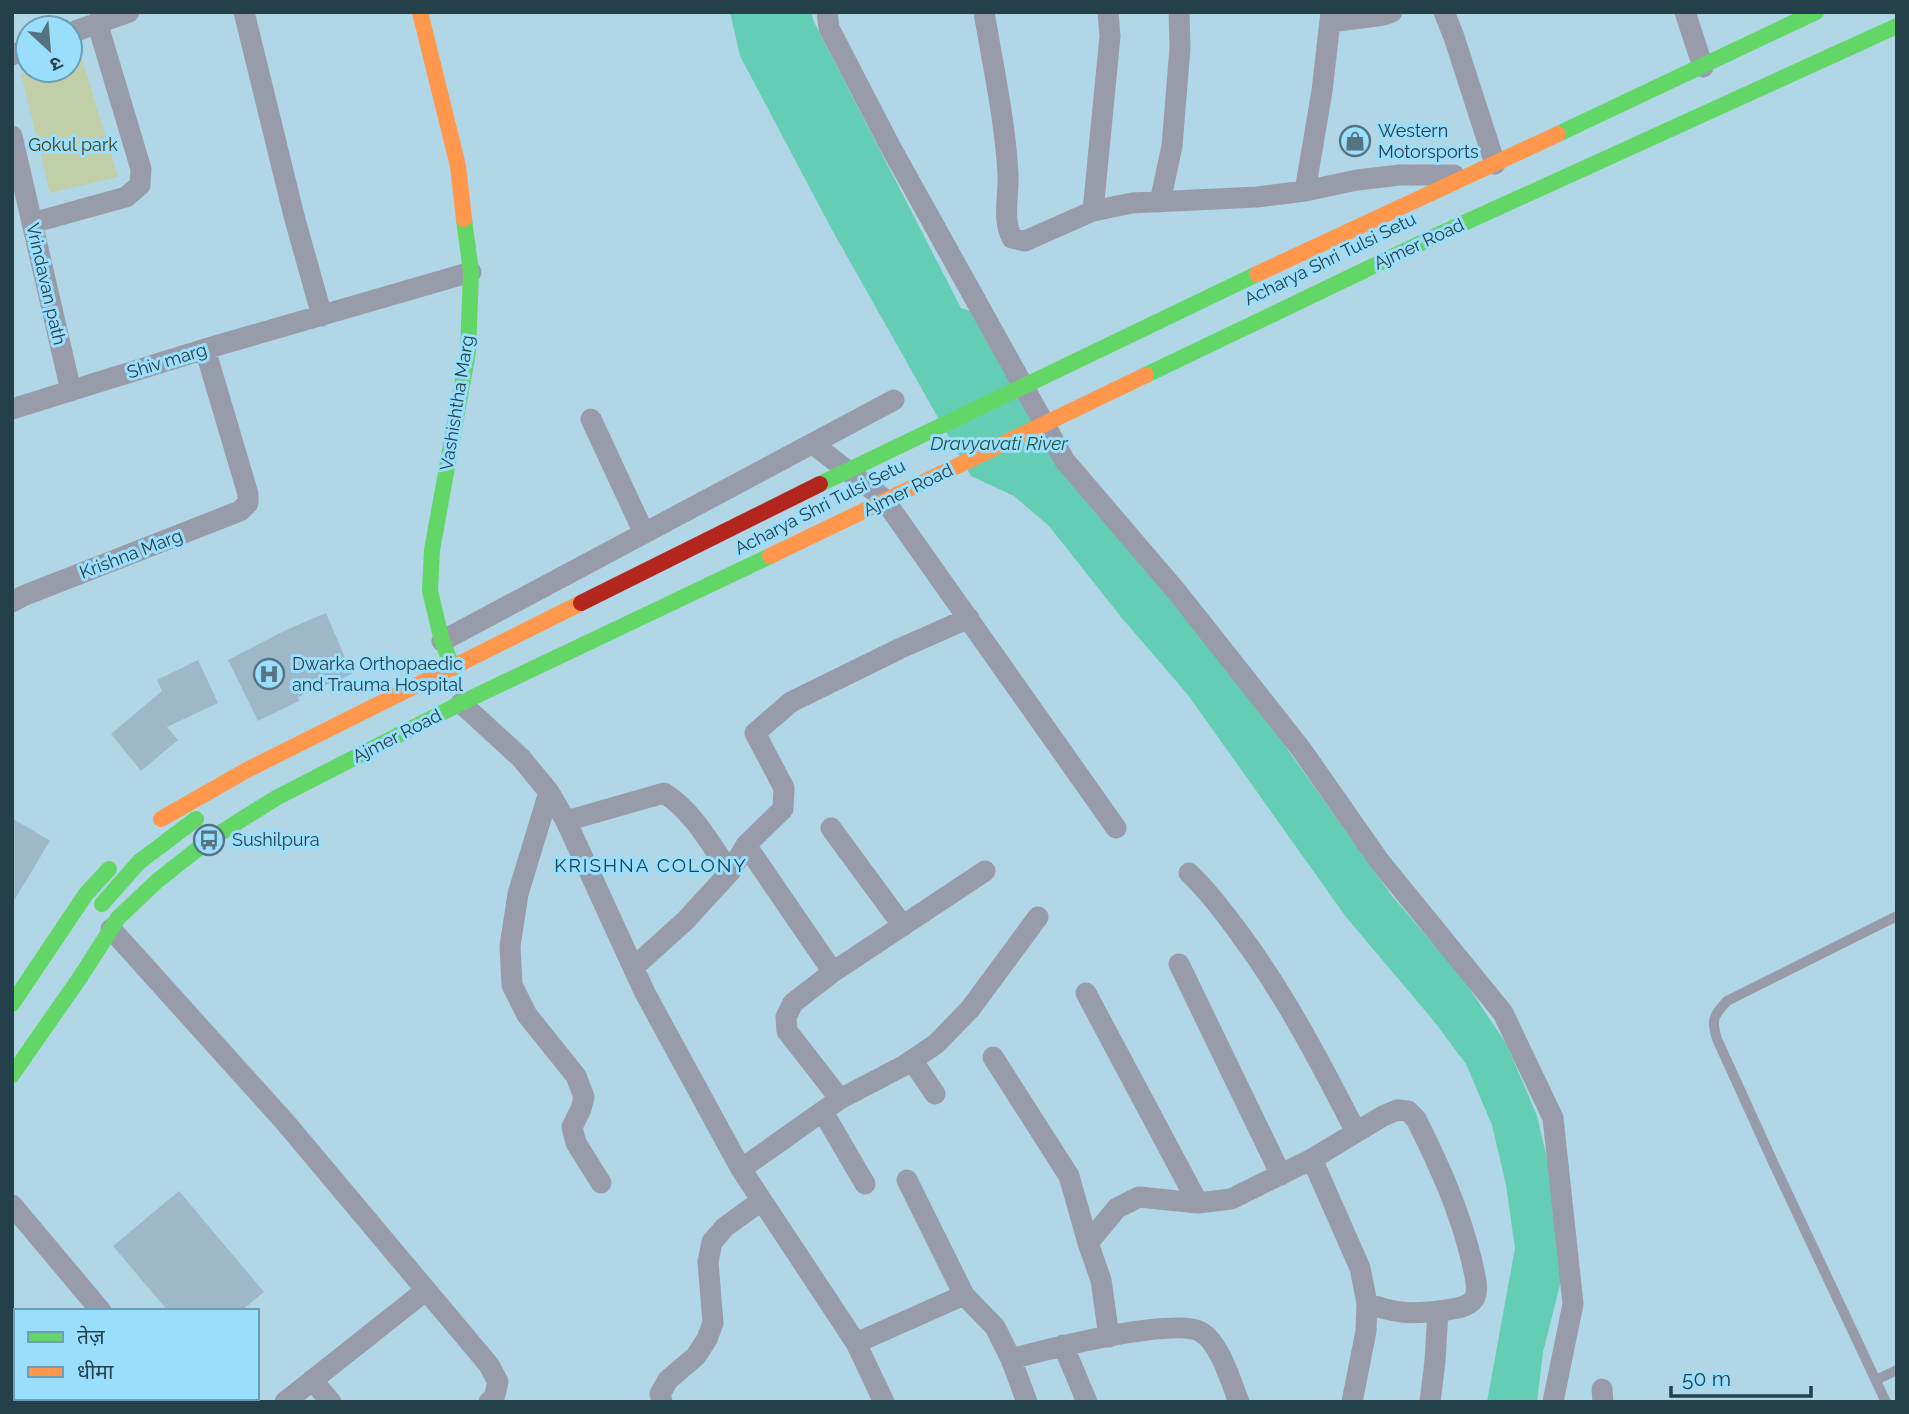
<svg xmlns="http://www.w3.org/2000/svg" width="1909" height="1414" viewBox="0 0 1909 1414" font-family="Raleway,'Noto Sans Devanagari',sans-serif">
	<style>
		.green { fill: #c0cfa8 }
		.water { fill: #63ceb4 }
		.building { fill: #9fb8c8 }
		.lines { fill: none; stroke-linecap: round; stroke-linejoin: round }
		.lane { stroke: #989caa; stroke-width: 10 }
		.street { stroke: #989caa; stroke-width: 21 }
		.fast { stroke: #63d668; stroke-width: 16 }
		.slow { stroke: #ff974d; stroke-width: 16 }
		.jam { stroke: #b3261e; stroke-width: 16 }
		.labels { text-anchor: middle; stroke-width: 6; stroke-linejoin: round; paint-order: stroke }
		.poi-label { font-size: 18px; fill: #24404b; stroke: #9bdefc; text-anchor: start }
		.park-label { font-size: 18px; fill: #424112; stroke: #9bdefc }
		.street-label { font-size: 18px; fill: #24404b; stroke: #9bdefc }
		.water-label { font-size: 19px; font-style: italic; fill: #1f5542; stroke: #9bdefc }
		.neighbourhood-label { font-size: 19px; letter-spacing: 2px; fill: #0e4558; stroke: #9bdefc }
	</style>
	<rect width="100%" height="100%" fill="#b1d6e6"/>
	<path class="green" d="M 81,56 L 118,177 L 50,193 L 21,74 L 35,70 L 70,70 L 70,59 Z"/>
	<path class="water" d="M 730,12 L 811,12 L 814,22 L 961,308 L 970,311 L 999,363 L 1044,439 L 1212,649 L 1285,746 L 1392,896 L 1461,976 L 1507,1045 L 1537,1116 L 1550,1171 L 1562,1277 L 1543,1352 L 1537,1402 L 1487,1402 L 1515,1248 L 1506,1185 L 1492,1125 L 1466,1064 L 1433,1020 L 1346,917 L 1188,695 L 1121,617 L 1049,526 L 1014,496 L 971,476 L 831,228 L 740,56 Z"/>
	<path class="building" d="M 326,613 L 352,674 L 298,697 L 299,701 L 258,721 L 228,660 L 286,630 Z
		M 198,660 L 218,703 L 167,727 L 178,740 L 141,771 L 111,734 L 162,691 L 157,680 Z
		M 12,818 L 50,841 L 12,904 Z
		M 179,1191 L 264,1292 L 241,1311 L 168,1311 L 113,1246 Z"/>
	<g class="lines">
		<path class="lane" d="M 1876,1380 L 1897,1370
			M 1886,1402 L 1772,1160 L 1717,1039 C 1711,1020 1713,1016 1727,1001 L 1897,916"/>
		<path class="street" d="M 244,12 L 294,216 L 322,316
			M 827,12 L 829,28 L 890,146 L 1065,461 L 1177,592 L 1301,749 L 1380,862 L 1503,1013 L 1553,1118 L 1573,1304 L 1553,1402
			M 984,12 C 993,66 1005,120 1008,174 C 1009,196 1002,219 1012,238 L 1025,241 L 1093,211 L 1132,203 L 1257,197 L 1305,191 L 1357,180 L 1400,175 L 1454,175
			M 1444,12 L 1454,37 L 1495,164
			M 1685,12 L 1703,67
			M 1330,22 L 1384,15 L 1392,12
			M 70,33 L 129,12
			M 12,55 L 28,49
			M 12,136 L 71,391
			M 1305,191 L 1322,91 L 1331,12
			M 1160,202 L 1172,146 L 1180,48 L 1179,12
			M 1093,211 L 1110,36 L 1108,12
			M 32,223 L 126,197 L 140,185 L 141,169 L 97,22
			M 12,409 L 205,349 L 471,272
			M 591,419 L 644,533
			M 813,444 L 883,498 L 1116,828
			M 12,602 L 23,596 L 240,511 L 248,503 L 248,494 L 205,349
			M 442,641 L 894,400
			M 461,703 L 521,758 L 549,792 L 566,821 L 645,993 L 741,1169 L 856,1343 L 884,1402
			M 549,792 L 518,894 L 510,946 L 512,985 L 527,1015 L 576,1076 L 584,1097 L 581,1109 L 572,1127 L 576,1143 L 601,1183
			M 566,821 L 664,793 C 693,811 711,845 730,872
			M 831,828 L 903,926
			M 746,845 L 833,972
			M 1189,873 C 1209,892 1224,912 1240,934 C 1286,996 1321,1064 1356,1132
			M 111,929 L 285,1122 L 489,1365 L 498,1382 L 494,1398 L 489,1402
			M 1179,964 L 1281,1175
			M 634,967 L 685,921 L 730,872 L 746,845 L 783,809 L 784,788 L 755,733 L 791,702 L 899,649 L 969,618
			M 1086,993 L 1198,1203
			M 993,1057 L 1069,1176 L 1088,1243
			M 912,1060 L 935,1094
			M 840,1099 L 787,1031 L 786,1017 L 793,1003 L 833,972 L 985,871
			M 823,1112 L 865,1184
			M 1312,1159 L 1360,1268 L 1367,1303 L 1366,1331 L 1352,1402
			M 741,1169 L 840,1099 L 905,1065 L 936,1044 L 970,1009 L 1038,917
			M 907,1180 L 964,1295 L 995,1327 L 1011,1359 L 1027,1402
			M 12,1205 L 101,1311
			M 1109,1337 L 1101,1280 L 1088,1243 L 1117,1208 L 1139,1197 L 1198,1203 L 1231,1199 L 1312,1159 L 1383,1116 L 1397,1110 L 1408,1111 L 1416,1119 C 1439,1165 1460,1211 1472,1262 C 1474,1273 1480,1289 1474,1299 C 1467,1309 1451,1309 1440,1311 C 1410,1314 1396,1314 1367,1303
			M 856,1343 L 964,1295
			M 1063,1345 L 1087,1402
			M 1011,1359 C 1045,1350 1174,1316 1201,1332 C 1220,1343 1231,1382 1239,1402
			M 312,1380 L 331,1402
			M 1602,1389 L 1603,1402
			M 153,1402 L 158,1398
			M 285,1402 L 425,1291
			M 662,1402 L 660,1394 L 668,1380 L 696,1356 L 707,1339 L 713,1323 L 708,1262 L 712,1242 L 725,1227 L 761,1201
			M 1430,1402 L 1435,1361 L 1438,1311"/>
		<path class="fast" d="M 1558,134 L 1816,12
			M 1146,375 L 1442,233 L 1897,26
			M 820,484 L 1257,274
			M 453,668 L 442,641 L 430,591 L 432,550 L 468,352 L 471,272 L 464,219
			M 102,904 L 139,862 L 196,819
			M 12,1004 L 86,894 L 109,869
			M 12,1075 L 81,976 L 118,918 L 157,881 L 209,840 L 276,798 L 461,703 L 770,556"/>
		<path class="slow" d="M 420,12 L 458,166 L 464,219
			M 1257,274 L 1558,134
			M 770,556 L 1146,375
			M 161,819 L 247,770 L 581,603"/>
		<path class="jam" d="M 581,603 L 820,484"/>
	</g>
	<defs>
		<g id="shop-ring" transform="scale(1.575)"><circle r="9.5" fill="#9bdefc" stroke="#557481" stroke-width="1.5"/><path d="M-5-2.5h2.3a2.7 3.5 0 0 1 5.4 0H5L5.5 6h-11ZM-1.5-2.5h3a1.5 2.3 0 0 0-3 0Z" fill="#557481"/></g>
		<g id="hospital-ring" transform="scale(1.575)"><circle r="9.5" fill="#9bdefc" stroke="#557481" stroke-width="1.5"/><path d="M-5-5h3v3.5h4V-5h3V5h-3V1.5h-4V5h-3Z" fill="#557481"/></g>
		<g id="bus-ring" transform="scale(1.575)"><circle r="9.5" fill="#9bdefc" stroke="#557481" stroke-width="1.5"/><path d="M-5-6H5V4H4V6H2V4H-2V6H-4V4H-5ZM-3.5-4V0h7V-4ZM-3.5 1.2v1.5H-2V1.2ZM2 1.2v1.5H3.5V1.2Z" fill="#557481"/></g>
	</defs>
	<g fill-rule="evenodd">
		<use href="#shop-ring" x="1355" y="141"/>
		<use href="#hospital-ring" x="269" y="674"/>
		<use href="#bus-ring" x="209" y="840"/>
	</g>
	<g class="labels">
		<g class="poi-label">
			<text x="1378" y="137">Western<tspan x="1378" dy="21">Motorsports</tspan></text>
			<text x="292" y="670">Dwarka Orthopaedic<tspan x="292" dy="21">and Trauma Hospital</tspan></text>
			<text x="232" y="846">Sushilpura</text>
		</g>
		<g class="park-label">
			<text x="73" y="151">Gokul park</text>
		</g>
		<g class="street-label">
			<text transform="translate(1419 244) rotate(-25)" y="6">Ajmer Road</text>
			<text transform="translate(1330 259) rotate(-26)" y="6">Acharya Shri Tulsi Setu</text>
			<text transform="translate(46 284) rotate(77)" y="6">Vrindavan path</text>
			<text transform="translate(167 361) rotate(-17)" y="6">Shiv marg</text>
			<text transform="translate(457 403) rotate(-81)" y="6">Vashishtha Marg</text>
			<text transform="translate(908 490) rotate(-26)" y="6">Ajmer Road</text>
			<text transform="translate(820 507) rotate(-27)" y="6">Acharya Shri Tulsi Setu</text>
			<text transform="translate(131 554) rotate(-21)" y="6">Krishna Marg</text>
			<text transform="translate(397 736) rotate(-27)" y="6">Ajmer Road</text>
		</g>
		<g class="water-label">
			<text x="999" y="450">Dravyavati River</text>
		</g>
		<g class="neighbourhood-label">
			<text x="651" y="872">KRISHNA COLONY</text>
		</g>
	</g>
	<rect width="1909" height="1414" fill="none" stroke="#24404b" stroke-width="28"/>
	<rect x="14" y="1309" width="245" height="91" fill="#9bdefc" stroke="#6b9fb5" stroke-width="2"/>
	<rect x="28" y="1332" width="35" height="10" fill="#63d668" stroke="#6b9fb5" stroke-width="2"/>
	<text x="77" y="1344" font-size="21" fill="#24404b">तेज़</text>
	<rect x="28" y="1367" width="35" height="10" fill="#ff974d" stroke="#6b9fb5" stroke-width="2"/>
	<text x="77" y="1379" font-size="21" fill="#24404b">धीमा</text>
	<g transform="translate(49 49) rotate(154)"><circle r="33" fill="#9bdefc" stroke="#6b9fb5" stroke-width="2"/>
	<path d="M0-5L12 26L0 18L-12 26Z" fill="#557481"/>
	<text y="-10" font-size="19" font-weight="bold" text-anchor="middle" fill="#24404b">उ</text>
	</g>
	<path d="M1671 1386v10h140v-10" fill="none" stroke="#24404b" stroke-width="3.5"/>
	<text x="1682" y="1386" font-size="21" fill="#24404b" stroke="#9bdefc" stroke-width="5" paint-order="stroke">50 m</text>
</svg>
